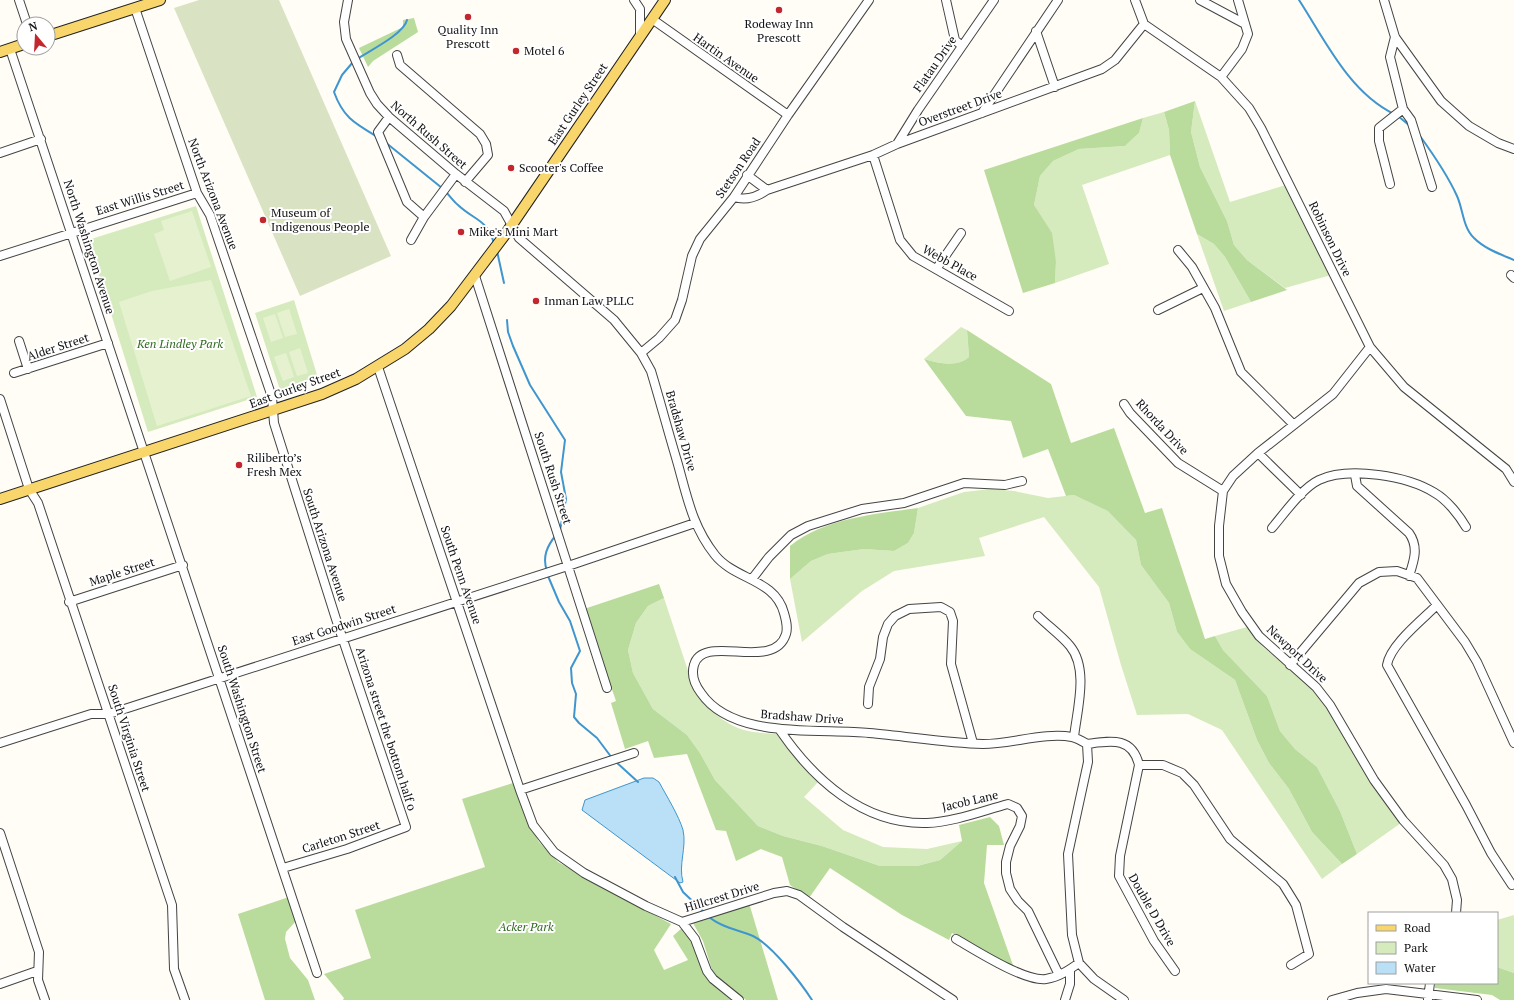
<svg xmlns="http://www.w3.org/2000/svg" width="1514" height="1000" viewBox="0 0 1514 1000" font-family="'PT Serif',serif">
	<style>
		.green { fill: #d5ebbd }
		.forest { fill: #b9dc9c }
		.cemetery { fill: #d9e3c4 }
		.pitch { fill: #e6f2cf }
		.water { fill: #b9e0f7; stroke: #3f96cf }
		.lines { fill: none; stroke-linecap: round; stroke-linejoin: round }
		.stream { stroke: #3f96cf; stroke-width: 2 }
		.minor-casing { stroke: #444; stroke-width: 10 }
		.major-casing { stroke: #222; stroke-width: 12 }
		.minor { stroke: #fff; stroke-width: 8 }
		.major { stroke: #f9d66b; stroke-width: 10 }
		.poi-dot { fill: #c4262e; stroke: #fff; stroke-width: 1.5 }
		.labels { text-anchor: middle; stroke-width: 4; stroke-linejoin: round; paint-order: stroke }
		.poi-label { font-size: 12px; fill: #111; stroke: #fff; text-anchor: start }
		.street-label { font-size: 12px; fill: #111; stroke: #fff }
		.park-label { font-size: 12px; font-style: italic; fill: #2f6b1f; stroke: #fff }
	</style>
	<rect width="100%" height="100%" fill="#fffdf5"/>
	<path class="green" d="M 1195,101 L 1230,202 L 1286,185 L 1331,275 L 1285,288 L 1247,260 L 1234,245 L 1227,221 L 1200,167 L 1191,132 Z
		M 1164,112 L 1169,130 L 1170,155 L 1082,185 L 1109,264 L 1055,283 L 1056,262 L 1034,205 L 1040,176 L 1053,161 L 1079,149 L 1125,146 L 1139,133 L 1143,118 Z
		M 196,206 L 257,397 L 148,432 L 88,240 Z
		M 1197,234 L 1214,244 L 1225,257 L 1251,302 L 1224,311 Z
		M 294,300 L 318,378 L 280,390 L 255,313 Z
		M 961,327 L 967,330 L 969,357 C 956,368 940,363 924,359 Z
		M 991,489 L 1014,491 L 1048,498 L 1074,495 L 1109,511 L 1136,540 L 1141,565 L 1169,603 L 1177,632 L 1190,649 L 1235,680 L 1257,740 L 1269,763 L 1289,789 L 1312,832 L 1342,864 L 1322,879 L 1222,730 L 1188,714 L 1137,715 L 1121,665 L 1099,587 L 1044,517 L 979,538 L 985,556 L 894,571 L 862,591 L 802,642 L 790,579 L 811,561 L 828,554 L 864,549 L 894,551 L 908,543 L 914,533 L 918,508 L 964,492 Z
		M 664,598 L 695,692 C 707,708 727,727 748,731 C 757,733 767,733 776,734 L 820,780 L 804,797 L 843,830 L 883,847 L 927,849 L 962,841 L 940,860 L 917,866 L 880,866 L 822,846 L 783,836 L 758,826 L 715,780 L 700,753 L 687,735 L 653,709 L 633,673 L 628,650 L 636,623 L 648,606 Z
		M 1247,627 L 1263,647 L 1304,681 L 1325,704 L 1381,797 L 1401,823 L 1357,854 L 1340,811 L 1317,767 L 1295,749 L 1280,731 L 1267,696 L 1223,650 L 1215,636 Z
		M 1514,915 L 1514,973 L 1497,967 L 1497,920 Z"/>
	<path class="forest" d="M 414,18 L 418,32 L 373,61 L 368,67 L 359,48 L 403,27 L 403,20 Z
		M 1195,101 L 1191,132 L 1200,167 L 1227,221 L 1234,245 L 1247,260 L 1287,290 L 1251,302 L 1225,257 L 1214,244 L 1197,234 L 1170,155 L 1169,130 L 1164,112 Z
		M 1143,118 L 1139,133 L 1125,146 L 1079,149 L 1053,161 L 1040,176 L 1034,205 L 1052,233 L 1056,262 L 1055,283 L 1023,293 L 984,170 Z
		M 967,330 L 1051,384 L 1071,443 L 1114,428 L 1145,513 L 1162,508 L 1205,639 L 1215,636 L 1223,650 L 1267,696 L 1280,731 L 1295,749 L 1317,767 L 1340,811 L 1357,854 L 1342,864 L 1312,832 L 1289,789 L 1269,763 L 1257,740 L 1235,680 L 1190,649 L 1177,632 L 1169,603 L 1141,565 L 1136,540 L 1108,511 L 1074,495 L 1066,496 L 1048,449 L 1023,458 L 1011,421 L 966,416 L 924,359 C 939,363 956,368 969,357 Z
		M 918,508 L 914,533 L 908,543 L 894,551 L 864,549 L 828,554 L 811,561 L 790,579 L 790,546 C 825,518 875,514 918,508 Z
		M 659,584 L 664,598 L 648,606 L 636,623 L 628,650 L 633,673 L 653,709 L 687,735 L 700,753 L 715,780 L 758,826 L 783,836 L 822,846 L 880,866 L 917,866 L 940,860 L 962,841 L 959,825 L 990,817 L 999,826 L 1004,845 L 987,845 L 984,883 L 1014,968 L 952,933 L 949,940 L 902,915 L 830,868 L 809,898 L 790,885 L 782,857 L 761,849 L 736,861 L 726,831 L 716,830 L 687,754 L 654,758 L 648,741 L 625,749 L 611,703 L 616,701 L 584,609 Z
		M 513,783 L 527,819 L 539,842 L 558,862 L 671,924 L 654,950 L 664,970 L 688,960 L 673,936 L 683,927 L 693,942 L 704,972 L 734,1000 L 343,1000 L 344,998 L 324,974 L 371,958 L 355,910 L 485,867 L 462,799 Z
		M 289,897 L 296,921 L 286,932 L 285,939 L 290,958 L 308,980 L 315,1000 L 265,1000 L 238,914 Z
		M 749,903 L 778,1000 L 746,1000 L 718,981 L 712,970 L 703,941 L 693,923 Z
		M 1497,967 L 1514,973 L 1514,1000 L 1500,1000 L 1492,995 L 1435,988 L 1435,983 L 1497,983 Z"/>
	<path class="cemetery" d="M 199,0 L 279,0 L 391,256 L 300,296 L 174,8 Z"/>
	<path class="pitch" d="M 192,211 L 211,267 L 170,281 L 154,234 L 164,230 L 161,221 Z
		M 211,280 L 251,396 L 157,426 L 119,302 L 152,291 Z
		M 289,309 L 297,334 L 285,337 L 277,313 Z
		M 275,314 L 283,338 L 271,342 L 263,318 Z
		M 300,348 L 308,373 L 297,376 L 289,352 Z
		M 286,353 L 294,377 L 283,381 L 274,357 Z"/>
	<path class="water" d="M 644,778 L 653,778 L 659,782 C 666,795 679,816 683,830 C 687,847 678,865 683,882 L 680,883 L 582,810 L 585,800 Z"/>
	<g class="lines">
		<path class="stream" d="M 1299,0 C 1325,40 1349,92 1394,114
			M 357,59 C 369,51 404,34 407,20
			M 353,62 L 342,75 L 334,92 C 343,117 354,123 376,136
			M 1398,116 L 1410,126
			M 1420,136 C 1433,154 1448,176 1457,196 C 1463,209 1463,228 1474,238 C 1485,249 1500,254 1514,260
			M 385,142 L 442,188
			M 445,191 C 450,196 453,201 458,205 C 475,221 486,218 494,243
			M 497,251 L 504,283
			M 507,320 L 508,332 L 513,346 L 530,385 L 565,440 L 561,472 L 566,499 L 560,530
			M 547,571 C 542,557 547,546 556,535
			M 548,576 L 559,602 L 570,621 L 580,651 L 571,668 L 572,683 L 576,694 L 574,717 L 579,723 L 597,738 L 612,758
			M 615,761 L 638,782
			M 675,877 L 683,892 L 704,912
			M 708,916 C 720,927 739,930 753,936 C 772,945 801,983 812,1000"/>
		<g class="minor-casing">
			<path id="minor" d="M 19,0 L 27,24
				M 348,0 L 344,22 L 346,39 L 370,93 L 377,104 L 389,117 L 456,174 L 504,211 L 519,238 L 614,320 L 641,353 L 651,371 C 660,401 668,431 677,461 C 687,496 692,526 715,555 C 735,580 775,579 784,613 C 786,620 788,627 786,634 C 774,673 703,632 694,665 C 691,675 695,685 701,693 C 733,740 819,728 869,733 C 906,736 945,743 983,744 C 1011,744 1045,732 1072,737 C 1077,738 1082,741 1087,744 L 1088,762 L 1068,854 L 1072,935 L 1079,963 L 1094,979 L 1124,1000
				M 634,0 L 640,9 L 640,35
				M 946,0 L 955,40 L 962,46
				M 1135,0 L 1144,24 L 1221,77 L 1249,108 L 1261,128 L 1370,347 L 1404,387 L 1506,469 L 1514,482
				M 1200,0 L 1245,24
				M 1384,0 L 1395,37 L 1441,101 L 1469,126 L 1498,143 L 1514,149
				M 135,8 L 197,193 L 210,215 L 272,397 L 274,423 L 336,619 L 406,827 L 347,849 L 283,868
				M 652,19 L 788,115
				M 1036,31 L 1055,87
				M 1395,37 L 1390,57 L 1403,109 L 1411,120 L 1432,187
				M 10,49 L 317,973
				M 397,55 L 400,65 L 480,134 L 486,144 L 488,155 L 465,182
				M 1221,77 L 1242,49 L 1248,34 L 1238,0
				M 982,113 L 1058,0
				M 389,117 L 378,132 L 407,202 L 424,217
				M 897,144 L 918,110 L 994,0
				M 0,153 L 41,139
				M 873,155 L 900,240 L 913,256 L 1009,311
				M 747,175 L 767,190
				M 1390,184 L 1379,141 L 1379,128 L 1403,109
				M 734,197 C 746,201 757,197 767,190 L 873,155 L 897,144 L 1102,69 L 1115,60 L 1144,24
				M 411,240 L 424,217 L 456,174
				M 1178,250 L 1192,267 L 1215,308 L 1241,372 L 1294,425
				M 0,256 L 197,193
				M 937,268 L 961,233
				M 1511,275 L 1514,278
				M 475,276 L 607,688
				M 1158,310 L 1203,288
				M 19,341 L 28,369
				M 1370,347 L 1333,394 L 1258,453 L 1233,476 L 1223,491 L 1219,526 L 1219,556 L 1226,584 L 1242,612 L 1259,636 L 1316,687 L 1330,705 L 1374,780 L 1403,820 L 1444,865 L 1452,879 L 1457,900 L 1456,913
				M 641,353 L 659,338 L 675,320 L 682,300 L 692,256 L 700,239 L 734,197 L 788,115 L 869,0
				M 378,367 L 520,790 L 533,825 L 554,852 L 584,873 L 646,906 L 682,922 L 774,893 L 787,891 L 799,895 L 843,927 L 953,1000
				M 14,373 L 108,343
				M 0,399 L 29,489 L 38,503 L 172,905 L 174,969 L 185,1000
				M 1124,404 L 1130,413 L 1178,463 L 1223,491
				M 1258,453 L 1301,495
				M 1355,475 L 1357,486 L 1409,533 C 1419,547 1414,561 1409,576
				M 1272,528 C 1284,514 1302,488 1319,480 C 1349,466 1408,476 1435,493 C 1447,500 1459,515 1466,527
				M 752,579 L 769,557 L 791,535 L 808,526 L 862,509 L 904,503 L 964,483 L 1005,485 L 1022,481
				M 69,602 L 183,565
				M 1437,605 C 1422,620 1390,645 1387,665 L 1466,805 L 1491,853 L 1512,885
				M 1038,616 C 1048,626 1061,635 1070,646 C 1089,669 1077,710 1074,737
				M 1290,665 L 1359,583 L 1379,572 L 1397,571 L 1417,578 L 1465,642 L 1477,662 L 1514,743
				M 868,704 L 869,687 L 880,659 L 883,637 L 888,624 L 895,616 L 909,609 L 941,607 L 950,612 L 953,621 L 951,664 L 973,743
				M 779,729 C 813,779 863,825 927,823 C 954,822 982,811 1008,804 L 1017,808 L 1022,816 L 1020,826 L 1010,846 L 1006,862 L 1006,873 L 1010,889 L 1018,901 L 1028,911 L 1059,975
				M 0,743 L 91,714 L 109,714 L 574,564 L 695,523
				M 1087,744 C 1110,741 1132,736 1139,765 L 1163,765 L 1182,773 L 1194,785 L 1230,839 L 1283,884 L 1296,905 L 1309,954 L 1291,965
				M 1139,765 L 1120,856 L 1119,876 L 1154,941 L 1175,971
				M 520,790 L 634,753
				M 0,833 L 39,952 L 38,980 L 45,1000
				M 682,922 L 695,939 L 707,971 L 713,979 L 739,1000
				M 956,939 C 975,950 1025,982 1046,979 C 1059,977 1069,970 1079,963
				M 0,984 L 37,971
				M 1428,999 L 1430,983
				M 1065,1000 L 1070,984 L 1070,970
				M 1332,1000 L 1357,993 L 1386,989 L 1477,1000"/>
		</g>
		<g class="major-casing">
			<path id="major" d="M 48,36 L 160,0
				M 0,52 L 24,44
				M 0,499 L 322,394 L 356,379 L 405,349 L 429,329 L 451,306 L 507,232 L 665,0"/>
		</g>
		<use href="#minor" class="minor"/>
		<use href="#major" class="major"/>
	</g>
	<g class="poi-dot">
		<circle cx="779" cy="10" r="4"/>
		<circle cx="468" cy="17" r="4"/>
		<circle cx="516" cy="51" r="4"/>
		<circle cx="511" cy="168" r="4"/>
		<circle cx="263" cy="220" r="4"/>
		<circle cx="461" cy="232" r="4"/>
		<circle cx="536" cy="301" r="4"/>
		<circle cx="239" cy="465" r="4"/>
	</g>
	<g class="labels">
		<g class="poi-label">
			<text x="779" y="28" text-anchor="middle">Rodeway Inn<tspan x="779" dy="14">Prescott</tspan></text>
			<text x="468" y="34" text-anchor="middle">Quality Inn<tspan x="468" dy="14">Prescott</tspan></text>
			<text x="524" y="55">Motel 6</text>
			<text x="519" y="172">Scooter's Coffee</text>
			<text x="271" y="217">Museum of<tspan x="271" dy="14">Indigenous People</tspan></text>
			<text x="469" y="236">Mike's Mini Mart</text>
			<text x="544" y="305">Inman Law PLLC</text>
			<text x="247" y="462">Riliberto’s<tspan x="247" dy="14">Fresh Mex</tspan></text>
		</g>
		<g class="street-label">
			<text transform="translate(726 58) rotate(35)" y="4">Hartin Avenue</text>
			<text transform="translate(935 64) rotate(-55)" y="4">Flatau Drive</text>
			<text transform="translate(578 104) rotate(-56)" y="4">East Gurley Street</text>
			<text transform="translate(960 108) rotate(-20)" y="4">Overstreet Drive</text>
			<text transform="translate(429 135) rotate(41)" y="4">North Rush Street</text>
			<text transform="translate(738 168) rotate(-56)" y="4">Stetson Road</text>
			<text transform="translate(213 194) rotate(69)" y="4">North Arizona Avenue</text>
			<text transform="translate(140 198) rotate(-17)" y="4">East Willis Street</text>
			<text transform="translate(1330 239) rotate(64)" y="4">Robinson Drive</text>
			<text transform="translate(89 247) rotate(72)" y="4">North Washington Avenue</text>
			<text transform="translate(950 263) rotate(29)" y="4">Webb Place</text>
			<text transform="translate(58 347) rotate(-18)" y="4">Alder Street</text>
			<text transform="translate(295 388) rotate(-20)" y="4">East Gurley Street</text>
			<text transform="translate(1162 427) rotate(47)" y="4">Rhorda Drive</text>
			<text transform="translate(681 431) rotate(74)" y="4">Bradshaw Drive</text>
			<text transform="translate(553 478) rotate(72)" y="4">South Rush Street</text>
			<text transform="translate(325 545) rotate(72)" y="4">South Arizona Avenue</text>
			<text transform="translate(122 572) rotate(-18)" y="4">Maple Street</text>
			<text transform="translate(461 575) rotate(71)" y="4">South Penn Avenue</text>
			<text transform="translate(344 625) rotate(-18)" y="4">East Goodwin Street</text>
			<text transform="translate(1297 654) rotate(43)" y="4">Newport Drive</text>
			<text transform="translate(242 709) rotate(72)" y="4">South Washington Street</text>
			<text transform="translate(802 717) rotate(4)" y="4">Bradshaw Drive</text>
			<text transform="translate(386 729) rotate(72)" y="4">Arizona street the bottom half o</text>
			<text transform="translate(129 738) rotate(72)" y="4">South Virginia Street</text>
			<text transform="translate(970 801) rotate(-13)" y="4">Jacob Lane</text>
			<text transform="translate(341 837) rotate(-18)" y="4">Carleton Street</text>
			<text transform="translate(722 897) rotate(-17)" y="4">Hillcrest Drive</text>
			<text transform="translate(1152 910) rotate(60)" y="4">Double D Drive</text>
		</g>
		<g class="park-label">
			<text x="180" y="348">Ken Lindley Park</text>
			<text x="526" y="931">Acker Park</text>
		</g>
	</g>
	<rect x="1368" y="912" width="130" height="72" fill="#ffffff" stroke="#a0a0a0"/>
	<rect x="1376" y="925" width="20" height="6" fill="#f9d66b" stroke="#a0a0a0"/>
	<text x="1404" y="932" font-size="12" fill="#111111">Road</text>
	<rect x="1376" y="942" width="20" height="12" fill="#d5ebbd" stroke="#a0a0a0"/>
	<text x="1404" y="952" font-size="12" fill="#111111">Park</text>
	<rect x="1376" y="962" width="20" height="12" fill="#b9e0f7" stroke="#a0a0a0"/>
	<text x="1404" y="972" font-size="12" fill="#111111">Water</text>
	<g transform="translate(36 36) rotate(342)"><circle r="19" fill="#ffffff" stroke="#a0a0a0"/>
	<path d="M0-3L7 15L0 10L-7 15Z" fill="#c4262e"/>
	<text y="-6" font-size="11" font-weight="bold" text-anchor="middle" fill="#111111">N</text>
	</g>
</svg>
